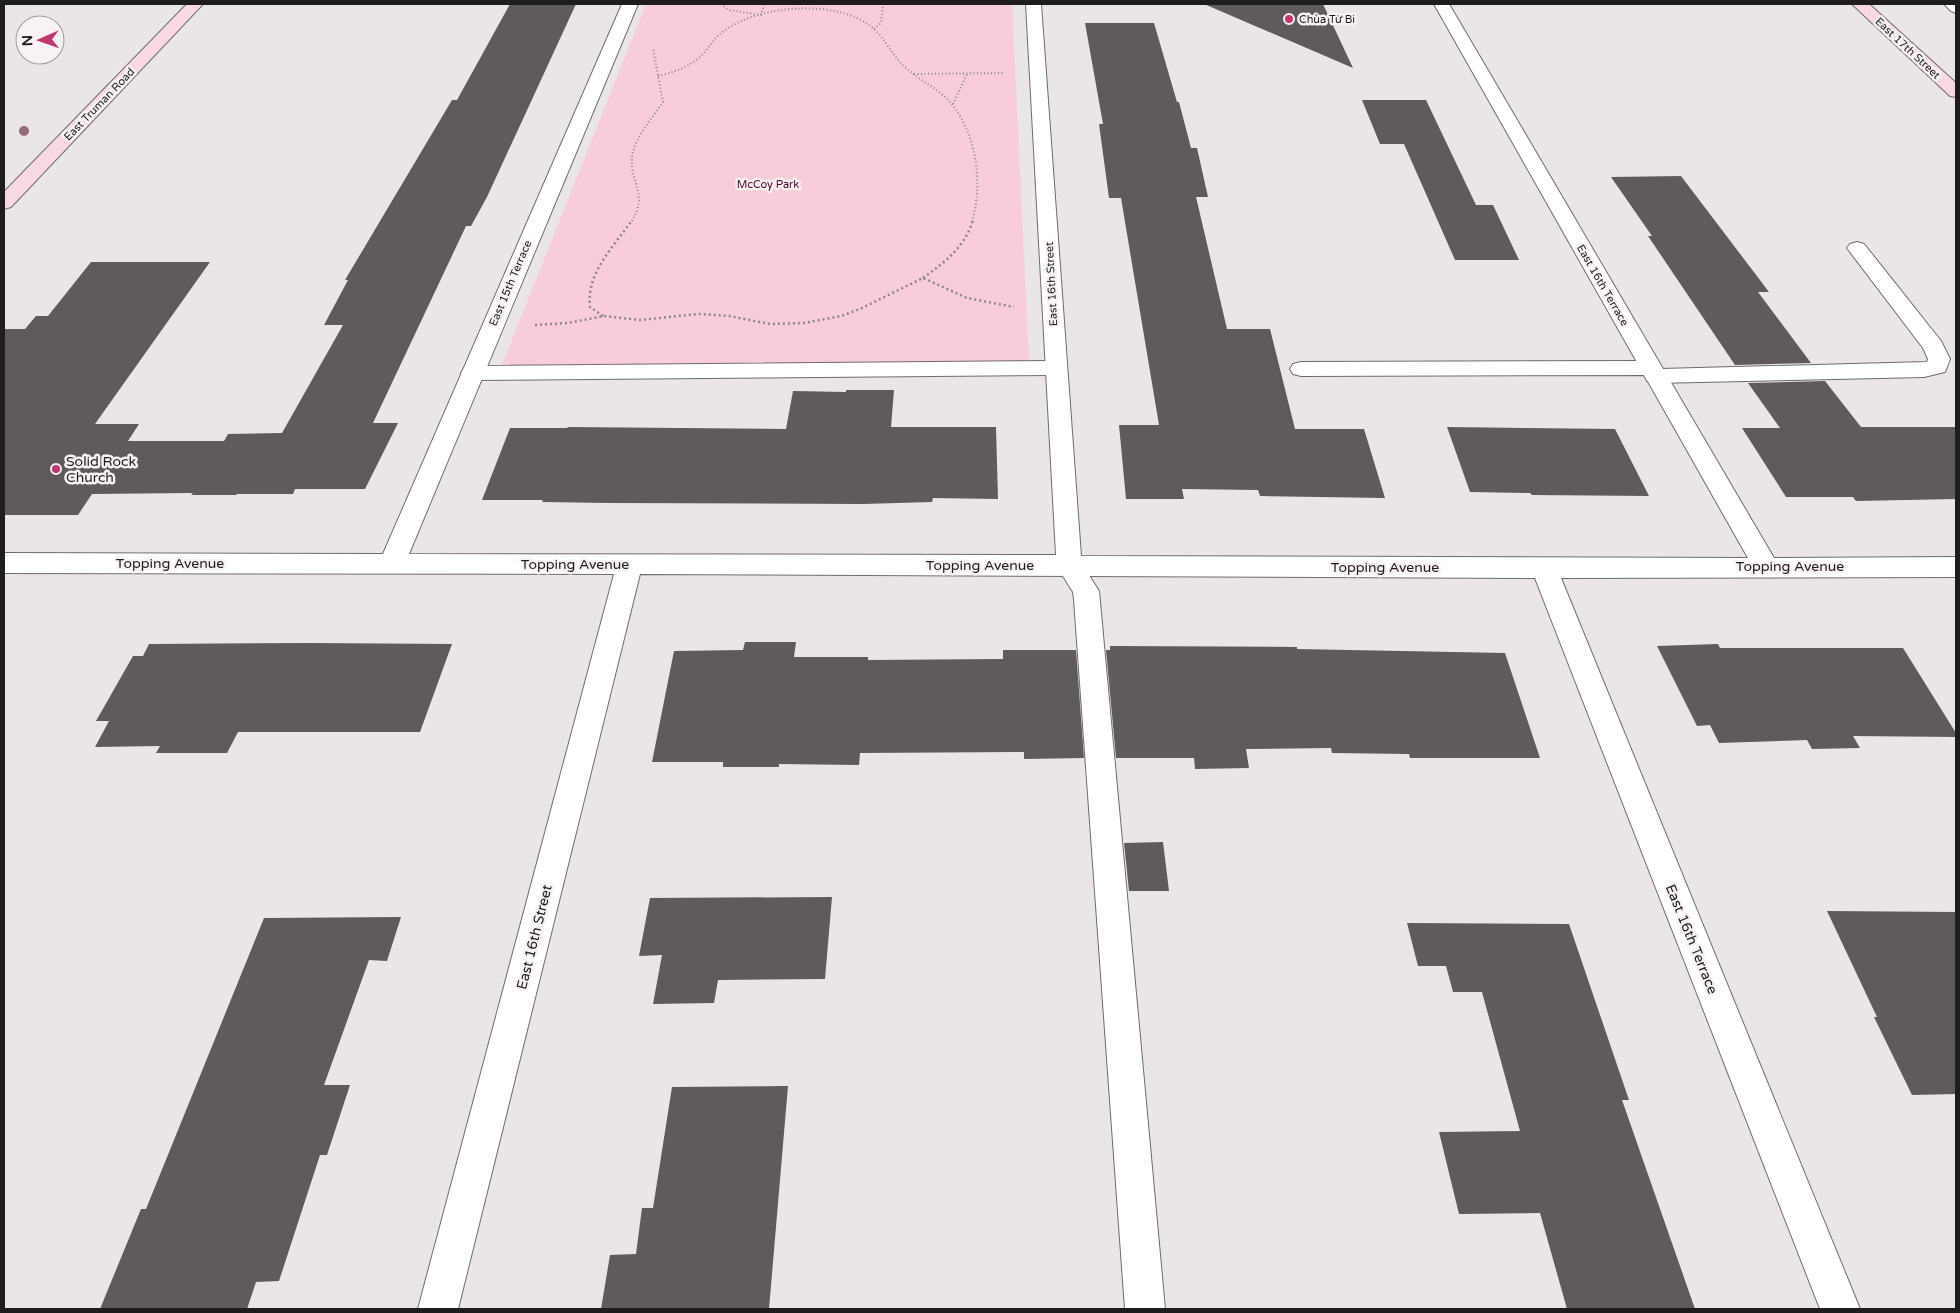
<svg xmlns="http://www.w3.org/2000/svg" width="1960" height="1313" viewBox="0 0 1960 1313" font-family="'Varela Round',sans-serif">
	<style>
		.green { fill: #f8ccd8 }
		.building { fill: #5f5a5b }
		.lines { fill: none; stroke-linecap: round; stroke-linejoin: round }
		.lane-casing { stroke: #706c6d; stroke-width: 2 }
		.street-casing { stroke: #706c6d; stroke-width: 2 }
		.secondary-casing { stroke: #706c6d; stroke-width: 2 }
		.path-far1 { stroke: #8b8788; stroke-width: 2; stroke-dasharray: 1 2.5; stroke-linecap: butt }
		.path { stroke: #8b8788; stroke-width: 2.5; stroke-dasharray: 2 3; stroke-linecap: butt }
		.lane { fill: #fff; fill-rule: evenodd }
		.street { fill: #fff; fill-rule: evenodd }
		.secondary { fill: #f8d8e3; fill-rule: evenodd }
		.tree { fill: #946b7d }
		.poi-dot { fill: #c13770; stroke: #f8f2f4; stroke-width: 2 }
		.labels { text-anchor: middle; stroke-width: 5; stroke-linejoin: round; paint-order: stroke }
		.far-poi-label { font-size: 11px; fill: #1e1c1d; stroke: #f8f2f4; text-anchor: start }
		.far-street-label { font-size: 11px; fill: #1e1c1d; stroke: #f8f2f4 }
		.far-park-label { font-size: 11px; fill: #4e0827; stroke: #f8f2f4 }
		.poi-label { font-size: 14px; fill: #1e1c1d; stroke: #f8f2f4; text-anchor: start }
		.street-label { font-size: 14px; fill: #1e1c1d; stroke: #f8f2f4 }
	</style>
	<rect width="100%" height="100%" fill="#eae5e6"/>
	<path class="green" d="M 646,4 L 1012,4 L 1029,362 L 502,365 Z"/>
	<path class="building" d="M 510,4 L 576,4 L 487,197 L 471,226 L 466,226 L 373,423 L 398,423 L 365,489 L 295,489 L 293,494 L 237,494 L 236,495 L 191,495 L 193,493 L 92,494 L 78,515 L 4,515 L 4,329 L 25,329 L 36,316 L 48,316 L 91,262 L 210,262 L 95,424 L 139,424 L 128,441 L 224,441 L 228,434 L 282,433 L 343,325 L 324,325 L 348,280 L 345,280 L 452,100 L 457,100 Z
		M 1204,4 L 1323,4 L 1353,68 Z
		M 1085,23 L 1154,23 L 1177,102 L 1179,102 L 1191,148 L 1197,148 L 1208,197 L 1196,197 L 1227,329 L 1270,329 L 1295,429 L 1364,429 L 1385,498 L 1260,496 L 1258,490 L 1182,489 L 1184,499 L 1126,499 L 1119,425 L 1159,425 L 1121,198 L 1109,198 L 1099,124 L 1103,124 Z
		M 1362,100 L 1426,100 L 1476,205 L 1493,205 L 1519,260 L 1455,260 L 1404,144 L 1380,144 Z
		M 1681,176 L 1769,292 L 1758,292 L 1811,363 L 1735,365 L 1648,236 L 1652,236 L 1611,177 Z
		M 1825,381 L 1861,427 L 1956,427 L 1956,499 L 1856,501 L 1853,497 L 1786,497 L 1742,428 L 1780,428 L 1748,383 Z
		M 846,390 L 894,390 L 891,427 L 996,427 L 998,499 L 933,498 L 932,502 L 863,504 L 608,503 L 542,502 L 543,500 L 482,500 L 510,428 L 567,428 L 568,427 L 786,429 L 793,391 L 846,392 Z
		M 1447,427 L 1615,429 L 1649,496 L 1532,495 L 1530,493 L 1470,492 Z
		M 745,642 L 796,642 L 794,657 L 868,657 L 868,660 L 1003,659 L 1003,650 L 1076,650 L 1084,758 L 1024,759 L 1024,752 L 860,753 L 859,765 L 779,764 L 779,767 L 723,767 L 723,762 L 652,762 L 674,651 L 743,650 Z
		M 310,643 L 452,644 L 420,732 L 238,732 L 227,753 L 156,753 L 160,746 L 95,747 L 109,721 L 96,721 L 133,656 L 143,656 L 149,644 Z
		M 1718,644 L 1720,648 L 1903,648 L 1956,733 L 1956,737 L 1853,736 L 1860,748 L 1812,749 L 1807,740 L 1719,743 L 1710,725 L 1697,726 L 1657,646 Z
		M 1110,646 L 1297,647 L 1297,649 L 1505,653 L 1540,758 L 1410,758 L 1409,754 L 1332,753 L 1331,748 L 1246,749 L 1249,768 L 1195,769 L 1194,758 L 1116,758 L 1106,650 L 1110,650 Z
		M 1163,842 L 1169,891 L 1129,891 L 1124,843 Z
		M 832,897 L 825,979 L 718,980 L 714,1003 L 653,1004 L 662,955 L 639,956 L 650,898 Z
		M 1827,911 L 1956,912 L 1956,1094 L 1912,1095 L 1874,1017 L 1877,1017 Z
		M 401,917 L 387,961 L 369,960 L 324,1085 L 350,1085 L 327,1155 L 320,1155 L 279,1281 L 256,1282 L 247,1309 L 100,1309 L 141,1209 L 146,1209 L 264,918 Z
		M 1407,923 L 1569,924 L 1629,1100 L 1622,1100 L 1695,1309 L 1567,1309 L 1540,1213 L 1459,1214 L 1439,1132 L 1520,1131 L 1482,992 L 1453,992 L 1446,966 L 1418,966 Z
		M 788,1086 L 769,1309 L 601,1309 L 610,1255 L 636,1254 L 642,1208 L 653,1208 L 672,1087 Z"/>
	<g class="lines">
		<g class="lane-casing">
			<path id="lane" d="M 1944,4 L 1956,4 L 1956,13 L 1951,11 Z
				M 1857,242 L 1864,244 L 1941,341 L 1950,359 L 1945,372 L 1924,377 L 1655,383 L 1647,381 L 1644,375 L 1301,376 L 1293,374 L 1290,369 L 1293,364 L 1301,362 L 1650,361 L 1658,363 L 1661,369 L 1927,362 L 1928,359 L 1923,348 L 1847,248 L 1850,244 Z
				M 1056,361 L 1064,363 L 1067,368 L 1064,373 L 1056,375 L 472,380 L 464,378 L 461,373 L 464,368 L 472,366 Z
				M 1069,555 L 1078,558 L 1099,591 L 1165,1309 L 1125,1309 L 1074,600 L 1073,592 L 1056,565 L 1060,558 Z"/>
		</g>
		<g class="street-casing">
			<path id="street" d="M 622,4 L 638,4 L 409,554 L 1056,555 L 1026,4 L 1041,4 L 1081,556 L 1748,558 L 1434,4 L 1449,4 L 1774,558 L 1956,557 L 1956,577 L 1561,578 L 1860,1309 L 1820,1309 L 1535,578 L 640,574 L 458,1309 L 418,1309 L 614,574 L 4,573 L 4,553 L 383,554 Z"/>
		</g>
		<g class="secondary-casing">
			<path id="secondary" d="M 187,4 L 203,4 L 11,207 L 4,209 L 4,192 Z
				M 1852,4 L 1869,4 L 1956,83 L 1956,97 L 1950,96 Z"/>
		</g>
		<path class="path-far1" d="M 721,4 L 729,10 L 761,15 L 764,4
			M 874,29 L 881,23 L 883,4
			M 914,74 L 1003,73
			M 658,76 C 675,72 692,66 704,53 C 709,47 713,40 719,35 C 736,20 760,13 781,10 C 811,6 852,8 875,30 C 887,41 893,57 906,68 C 918,79 933,86 945,97 C 976,126 984,183 972,221
			M 953,104 L 967,74
			M 632,221 C 649,193 629,183 632,157 C 635,136 652,119 663,102 L 653,49"/>
		<path class="path" d="M 923,278 C 945,262 965,247 973,220
			M 603,316 L 590,307 C 586,272 614,247 632,220
			M 535,325 L 568,323 L 604,316 L 640,320 L 699,314 L 729,316 L 770,324 L 804,323 L 841,316 L 860,309 L 923,278 L 967,298 L 1014,307"/>
		<use href="#lane" class="lane"/>
		<use href="#street" class="street"/>
		<use href="#secondary" class="secondary"/>
	</g>
	<circle class="tree" cx="24" cy="131" r="5"/>
	<g class="poi-dot">
		<circle cx="1289" cy="19" r="5"/>
		<circle cx="56" cy="469" r="5"/>
	</g>
	<g class="labels">
		<g class="far-poi-label">
			<text x="1299" y="23">Chùa Từ Bi</text>
		</g>
		<g class="far-street-label">
			<text transform="translate(1908 48) rotate(43)" y="4">East 17th Street</text>
			<text transform="translate(99 104) rotate(-46)" y="4">East Truman Road</text>
			<text transform="translate(510 283) rotate(-67)" y="4">East 15th Terrace</text>
			<text transform="translate(1051 284) rotate(-93)" y="4">East 16th Street</text>
			<text transform="translate(1603 285) rotate(60)" y="4">East 16th Terrace</text>
		</g>
		<g class="far-park-label">
			<text x="768" y="188">McCoy Park</text>
		</g>
		<g class="poi-label">
			<text x="66" y="466">Solid Rock<tspan x="66" dy="16">Church</tspan></text>
		</g>
		<g class="street-label">
			<text x="170" y="568">Topping Avenue</text>
			<text x="575" y="569">Topping Avenue</text>
			<text x="980" y="570">Topping Avenue</text>
			<text x="1790" y="571">Topping Avenue</text>
			<text x="1385" y="572">Topping Avenue</text>
			<text transform="translate(534 937) rotate(-76)" y="5">East 16th Street</text>
			<text transform="translate(1692 939) rotate(68)" y="5">East 16th Terrace</text>
		</g>
	</g>
	<rect width="1960" height="1313" fill="none" stroke="#1e1c1d" stroke-width="10"/>
	<g transform="translate(40 40) rotate(268)"><circle r="24" fill="#f8f2f4" stroke="#a19c9e"/>
	<path d="M0-4L9 19L0 12L-9 19Z" fill="#c13770"/>
	<text y="-8" font-size="14" font-weight="bold" text-anchor="middle" fill="#1e1c1d">N</text>
	</g>
</svg>
